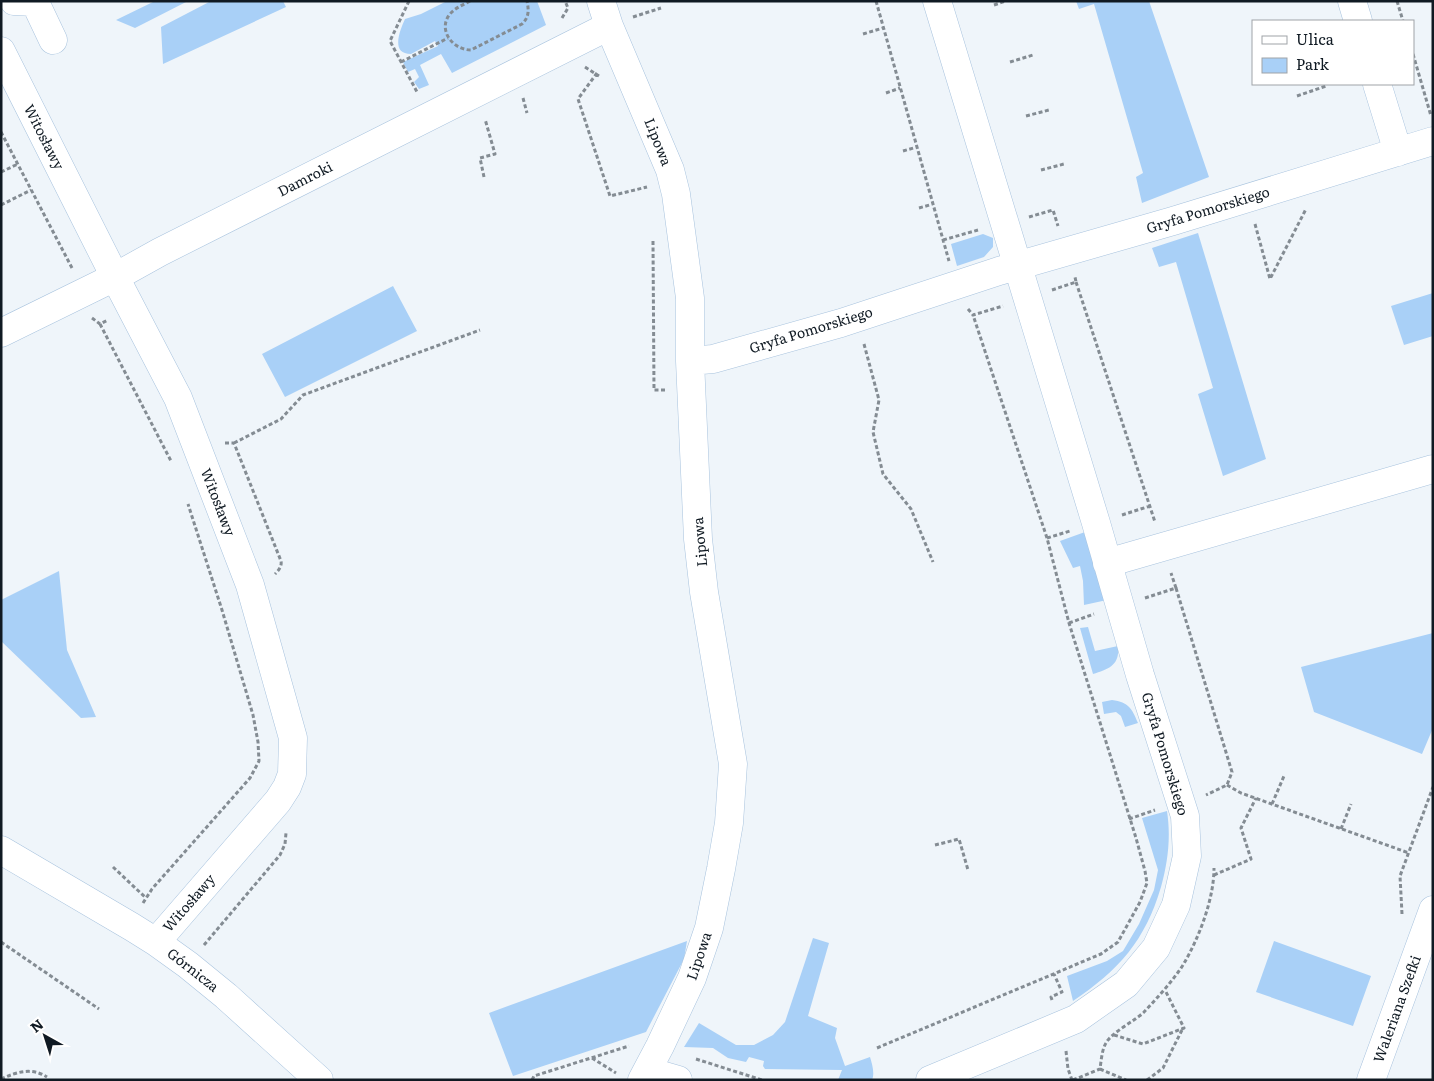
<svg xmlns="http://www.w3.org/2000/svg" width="1434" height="1081" viewBox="0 0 1434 1081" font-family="Literata,serif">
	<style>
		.green { fill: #a9d0f7 }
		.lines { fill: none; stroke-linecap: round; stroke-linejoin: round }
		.minor-casing { stroke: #a8c3de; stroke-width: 29 }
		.path { stroke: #848c93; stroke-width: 3; stroke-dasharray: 4 2.5; stroke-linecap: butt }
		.minor { stroke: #fff; stroke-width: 28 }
		.labels { text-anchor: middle; stroke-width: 4.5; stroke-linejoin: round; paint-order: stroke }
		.street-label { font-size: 14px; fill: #101a23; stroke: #fff }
	</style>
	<rect width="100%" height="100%" fill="#eff5fa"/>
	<path class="green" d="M 155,1 L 188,1 L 135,28 L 116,20 Z
		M 211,1 L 283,1 L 286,7 L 163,64 L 161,27 Z
		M 447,1 L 537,1 L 546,25 L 452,73 L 441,54 L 420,65 L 429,85 L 419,89 L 414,82 L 419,77 L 415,69 L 408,72 L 403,62 L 438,46 L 435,41 L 411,54 C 390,54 400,30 405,19 L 421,14 Z
		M 1076,1 L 1149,1 L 1209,177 L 1142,203 L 1136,177 L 1143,173 L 1094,4 L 1079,9 Z
		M 1198,233 L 1266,459 L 1223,476 L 1198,394 L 1213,388 L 1176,262 L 1159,267 L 1152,248 Z
		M 983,234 L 993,238 L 993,247 L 984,257 L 957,266 L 951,244 Z
		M 393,286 L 417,331 L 285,397 L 262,354 Z
		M 1433,293 L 1433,336 L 1404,345 L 1391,306 Z
		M 1085,532 L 1107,600 L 1084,605 L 1083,581 L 1080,566 L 1073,568 L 1060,541 Z
		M 59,571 L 67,650 L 96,717 L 81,718 L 1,641 L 1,600 Z
		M 1088,627 L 1095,651 L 1118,646 C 1120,665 1109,669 1093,674 L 1080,628 Z
		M 1433,633 L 1433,728 L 1422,754 L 1314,712 L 1301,667 Z
		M 1112,700 C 1129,702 1132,709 1138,723 L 1125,727 L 1121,716 L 1116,712 L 1104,714 L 1102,702 Z
		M 1167,811 C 1171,837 1168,862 1161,887 C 1145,941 1119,970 1073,1001 L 1067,976 L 1107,961 L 1123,951 L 1139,924 L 1154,890 L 1158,870 L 1142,818 Z
		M 813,938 L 829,943 L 808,1016 L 837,1028 L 835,1038 L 845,1066 L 870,1057 C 872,1064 875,1073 872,1080 L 838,1080 L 842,1070 L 765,1069 L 763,1066 L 764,1061 L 749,1057 L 746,1062 L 728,1058 L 713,1048 L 684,1047 L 699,1023 L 736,1045 L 754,1045 L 773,1035 L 785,1022 Z
		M 687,941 L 684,959 L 646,1032 L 513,1076 L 489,1013 Z
		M 1274,941 L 1371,976 L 1353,1026 L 1256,992 Z"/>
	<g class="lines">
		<g class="minor-casing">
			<path id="minor" d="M 14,1 L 35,2 L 53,40
				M 601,1 L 609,26 L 670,170 L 676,194 L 690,298 L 690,361 L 698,539 L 704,592 L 733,764 L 729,823 L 721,869 L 709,928 L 692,978 L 660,1046 L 642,1080
				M 1352,1 L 1358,21
				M 1,51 L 115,277 L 178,398 L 250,585 L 293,738 L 292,774 L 287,787 L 278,801 L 156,942
				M 1377,84 L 1398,152
				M 1,333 L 115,277 L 160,252 L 609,26
				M 690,361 L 713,359 L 841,323 L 999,271 L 1173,221 L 1433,141
				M 1107,563 L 1433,469
				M 1,850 L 132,927 L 156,942 L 188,965 L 226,996 L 319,1080
				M 647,1071 L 678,1080
				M 930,1080 L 1076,1019 L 1126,984 L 1156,948 L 1176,905 L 1187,856 L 1185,816 L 1140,675 L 1096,523 L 937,1
				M 1371,1080 L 1433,910"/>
		</g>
		<path class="path" d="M 409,1 L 390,41 L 417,92
			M 470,1 C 463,5 455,8 450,14 C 437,30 453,50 471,50 L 522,24 C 529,17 529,11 527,1
			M 876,1 L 949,261
			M 1397,1 L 1403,21
			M 994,5 L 1006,1
			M 633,17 L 661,8
			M 562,18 L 568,8 L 565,1
			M 863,34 L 883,28
			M 1413,54 L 1431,116
			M 401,62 L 448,38
			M 1010,62 L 1033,55
			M 585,67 L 599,76
			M 597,73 L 578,99 L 610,196 L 647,187
			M 886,93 L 900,88
			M 1297,96 L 1326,86
			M 523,98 L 527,113
			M 1026,116 L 1049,110
			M 1,132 L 72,268
			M 903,151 L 917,147
			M 1041,170 L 1064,164
			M 1,172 L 18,164
			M 484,177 L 480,158 L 495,154 L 485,119
			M 1,205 L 31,190
			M 919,208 L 933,204
			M 1029,217 L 1053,210 L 1058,226
			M 1255,224 L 1270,279 L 1306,209
			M 943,240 L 978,230
			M 653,241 L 654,390 L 665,390
			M 1076,282 L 1155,522
			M 1052,290 L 1076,282 L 1075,277
			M 968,309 L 973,315 L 1003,306
			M 92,318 L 100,324 L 108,320
			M 100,324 L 171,461
			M 864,344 L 879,400 L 873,432 L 883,474 L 911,509 L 933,562
			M 225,443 L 234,443 L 281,561 C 282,566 279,570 275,574
			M 234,443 L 281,419 L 303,395 L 480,330
			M 1122,515 L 1150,506
			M 1047,538 L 1070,531
			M 1176,588 L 1232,772 L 1227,785 L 1206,795
			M 1145,598 L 1176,588 L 1171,573
			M 1069,623 L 1094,614
			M 1227,785 L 1241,793 L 1409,853
			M 1272,804 L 1284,776
			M 1129,819 L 1155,810
			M 1341,829 L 1351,804
			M 935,845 L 959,839 L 968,870
			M 113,867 L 146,898
			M 1214,875 L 1251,859 L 1241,828 L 1256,798
			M 143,903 L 152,889 L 250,778 L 259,761 L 258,742 L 253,715 L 222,610 L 188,504
			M 1402,914 L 1400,876 L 1433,787
			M 1,942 L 99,1009
			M 204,945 L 280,855 L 285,844 L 286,833
			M 1052,1000 L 1051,997 L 1062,992 L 1054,974
			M 1114,1035 L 1143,1044 L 1184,1028 L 1165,990
			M 877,1048 L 1101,954 L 1118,942 L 1140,902 L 1147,883 L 1145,871 L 1136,838 L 1069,623 L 1047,538 L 973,315
			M 1066,1051 L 1068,1069 L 1072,1080
			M 592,1058 L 616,1073
			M 696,1059 L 762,1080
			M 1100,1069 L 1126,1080
			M 1,1079 C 17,1072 31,1067 47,1077
			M 532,1080 L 534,1076 L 629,1046
			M 1073,1080 L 1100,1069 C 1101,1062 1102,1049 1106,1043 C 1112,1032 1135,1021 1144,1012 C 1158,997 1172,982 1183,965 C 1199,938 1214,899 1214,868
			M 1147,1080 L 1163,1068 L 1183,1028"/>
		<use href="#minor" class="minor"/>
	</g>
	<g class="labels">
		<g class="street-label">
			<text transform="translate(44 137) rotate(63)" y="5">Witosławy</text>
			<text transform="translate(658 142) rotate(68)" y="5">Lipowa</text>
			<text transform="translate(305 179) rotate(-27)" y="5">Damroki</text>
			<text transform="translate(1208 210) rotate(-17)" y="5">Gryfa Pomorskiego</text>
			<text transform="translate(811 330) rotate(-17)" y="5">Gryfa Pomorskiego</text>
			<text transform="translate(218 502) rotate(69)" y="5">Witosławy</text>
			<text transform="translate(700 542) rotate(-95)" y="5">Lipowa</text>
			<text transform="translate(1165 754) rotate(73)" y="5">Gryfa Pomorskiego</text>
			<text transform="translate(189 903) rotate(-49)" y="5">Witosławy</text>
			<text transform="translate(699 956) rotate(-71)" y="5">Lipowa</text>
			<text transform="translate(193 970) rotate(38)" y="5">Górnicza</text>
			<text transform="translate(1397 1009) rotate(-70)" y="5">Waleriana Szefki</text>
		</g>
	</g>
	<rect width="1434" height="1081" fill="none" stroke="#101a23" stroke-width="5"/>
	<rect x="1252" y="20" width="162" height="65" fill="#ffffff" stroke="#9fa3a7"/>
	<rect x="1262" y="36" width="25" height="8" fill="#ffffff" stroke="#9fa3a7"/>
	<text x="1296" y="45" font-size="15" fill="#101a23">Ulica</text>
	<rect x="1262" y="58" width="25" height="15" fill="#a9d0f7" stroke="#9fa3a7"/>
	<text x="1296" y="70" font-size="15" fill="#101a23">Park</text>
	<g transform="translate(45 1036) rotate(321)" stroke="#ffffff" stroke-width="4" paint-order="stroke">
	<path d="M0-4L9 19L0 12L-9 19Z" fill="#101a23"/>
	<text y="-8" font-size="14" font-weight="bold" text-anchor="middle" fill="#101a23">N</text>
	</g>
</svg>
